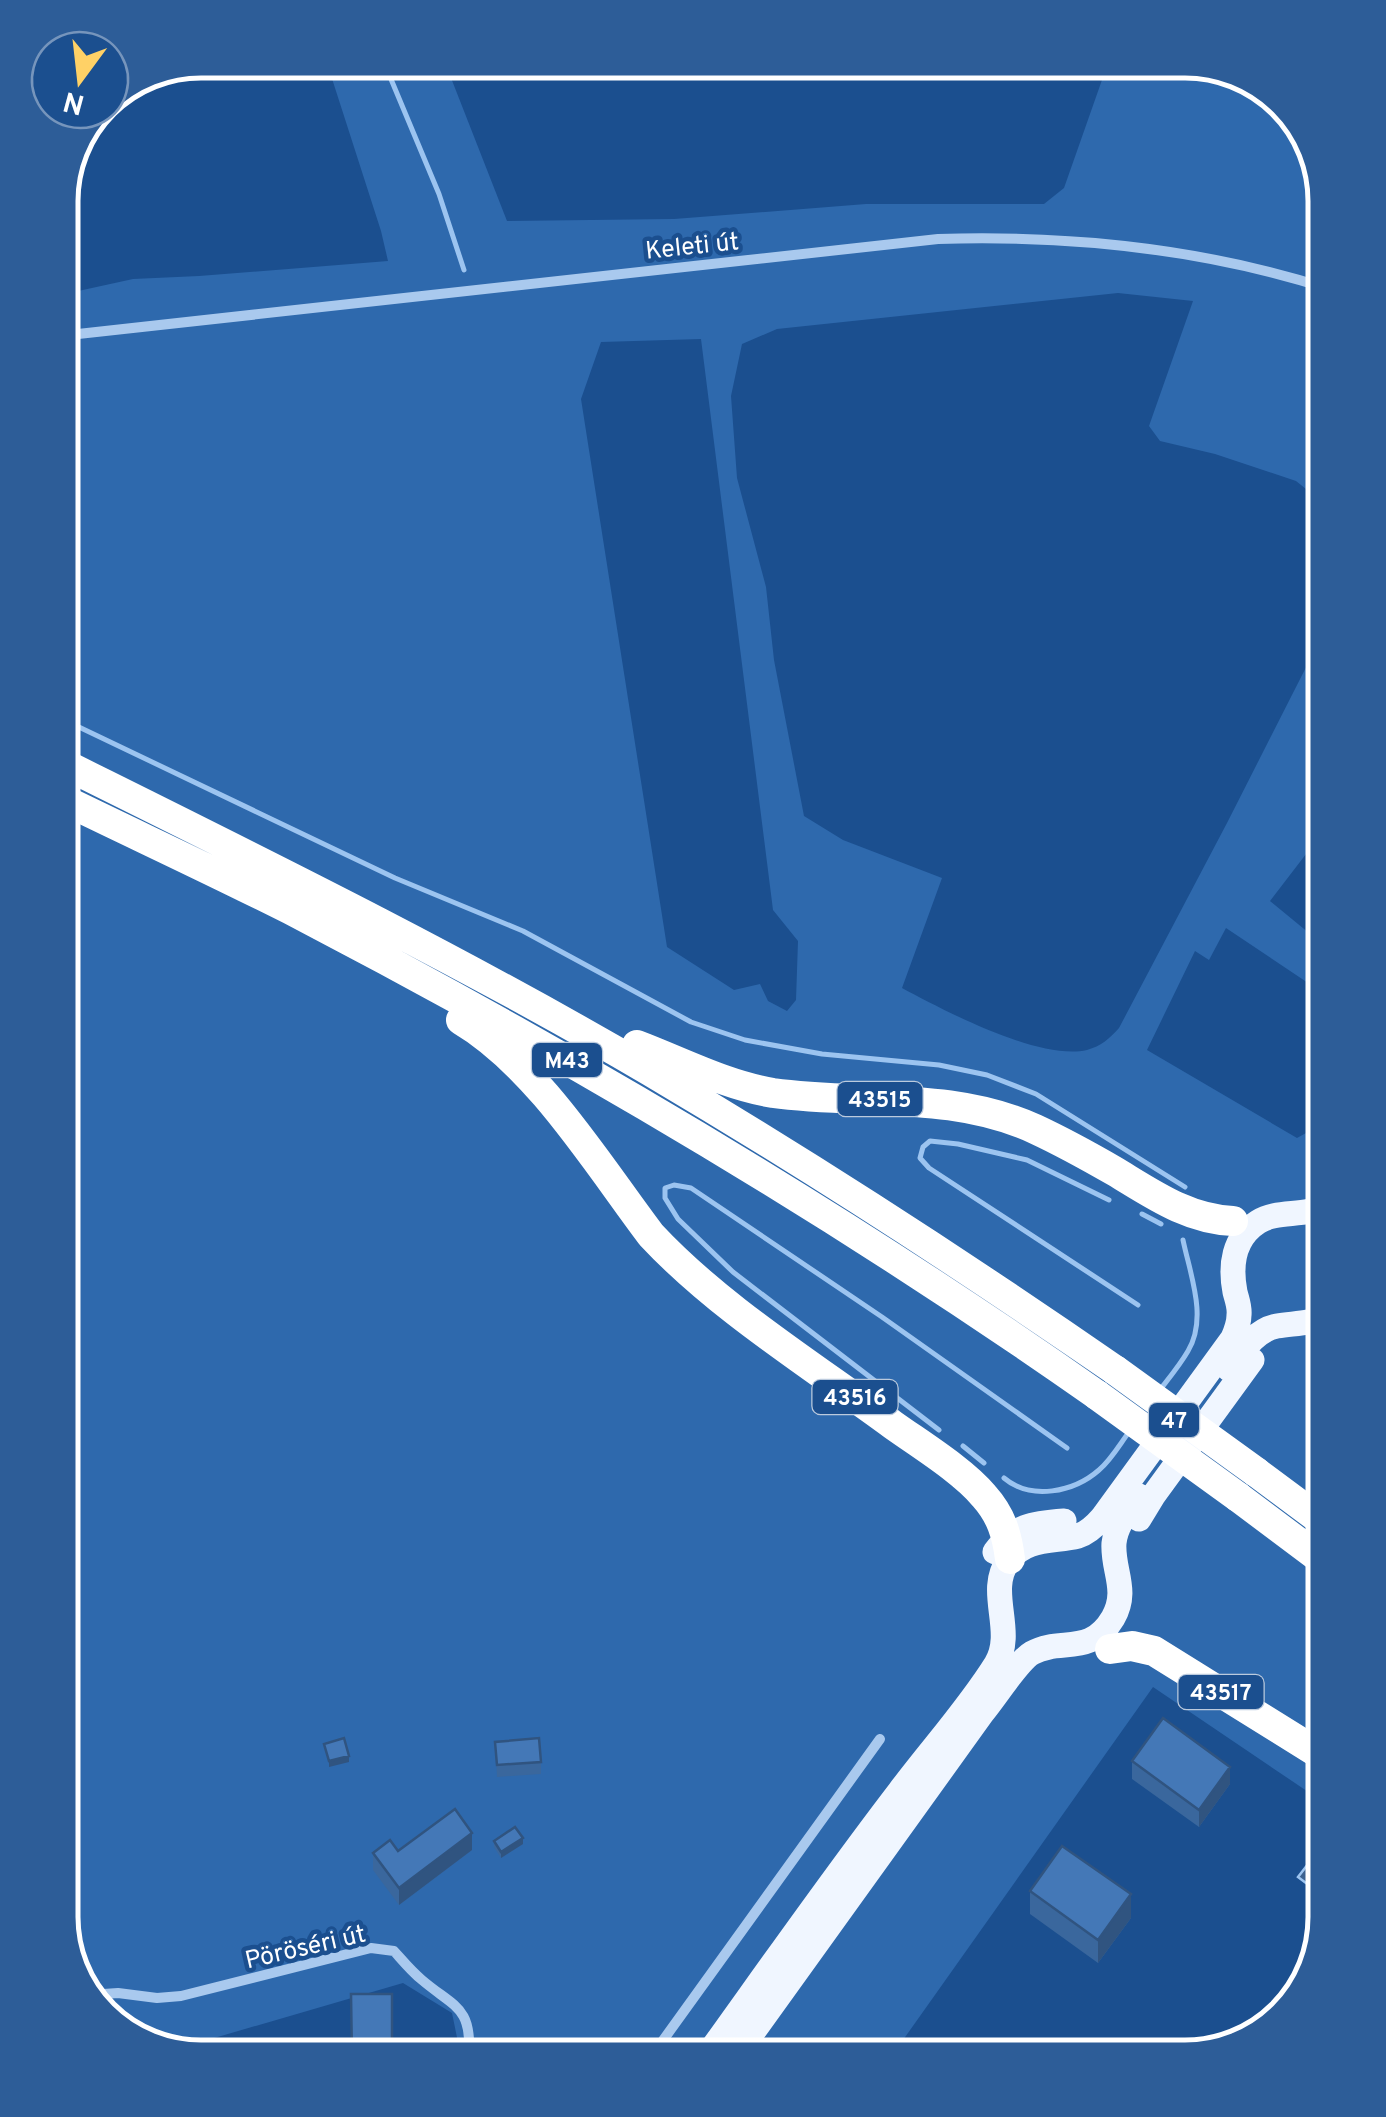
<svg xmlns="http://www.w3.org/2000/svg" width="1386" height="2117" viewBox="0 0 1386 2117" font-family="Overpass,sans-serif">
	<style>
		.green { fill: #2e69ad; fill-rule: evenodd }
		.water { fill: #3c6290; stroke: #9cc4f0; stroke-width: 2.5 }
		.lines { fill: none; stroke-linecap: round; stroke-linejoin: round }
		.stream { stroke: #9cc4f0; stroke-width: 5 }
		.minor { stroke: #a9c9ee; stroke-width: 10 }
		.primary { stroke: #f0f6ff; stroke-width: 25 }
		.motorway { stroke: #fff; stroke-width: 30 }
		.motorway-bridge { stroke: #fff; stroke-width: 30 }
		.wall { fill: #3a679d }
		.shaded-wall { fill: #305480 }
		.building { fill: #4478b7; stroke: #305480; stroke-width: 2.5 }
		.labels { text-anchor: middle; stroke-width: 9; stroke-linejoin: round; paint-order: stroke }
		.shield { fill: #1b4f8f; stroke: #bbcadd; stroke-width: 2.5 }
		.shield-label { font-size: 22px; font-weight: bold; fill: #fff }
		.street-label { font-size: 25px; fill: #fff; stroke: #1b4f8f }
		.rim { fill: none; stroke: #fff; stroke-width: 5 }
	</style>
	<rect width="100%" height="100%" fill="#1b4f8f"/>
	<path class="green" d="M 326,60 L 444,60 L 507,221 L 674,219 L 866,204 L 1044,204 L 1064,188 L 1109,60 L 1195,60 L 1264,84 L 1311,138 L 1326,201 L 1326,505 L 1296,481 L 1215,454 L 1160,441 L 1149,426 L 1193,301 L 1118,293 L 777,329 L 742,344 L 731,396 L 737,478 L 766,587 L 774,660 L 804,816 L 843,840 L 942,878 L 902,988 C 945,1011 1040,1061 1087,1050 C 1101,1046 1109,1039 1119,1028 L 1227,823 L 1326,628 L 1326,699 L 1308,733 L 1326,739 L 1326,828 L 1270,901 L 1326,947 L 1326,995 L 1226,928 L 1209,960 L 1195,951 L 1147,1050 L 1297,1138 L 1326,1122 L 1326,1804 L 1153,1687 L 891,2057 L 461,2057 L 452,2013 L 403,1983 L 173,2050 L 123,2034 L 75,1979 L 60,1916 L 60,295 L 133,279 L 199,276 L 388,261 L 381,231 ZM 701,339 L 773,910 L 798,941 L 796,1000 L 787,1011 L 768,1001 L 760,984 L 734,990 L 667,947 L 581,399 L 601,342 Z"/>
	<path class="water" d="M 1326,1841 L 1326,1898 L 1298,1877 Z"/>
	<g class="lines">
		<path class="stream" d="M 383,60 L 439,194 L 464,270
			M 60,718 L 395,878 L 523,931 L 691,1022 L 745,1040 L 822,1054 L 939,1065 L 987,1075 L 1036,1094 L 1185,1187
			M 1109,1200 L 1027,1160 L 958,1144 L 930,1141 L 923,1147 L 920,1158 L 929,1168 L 1138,1305
			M 1142,1214 L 1161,1224
			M 1159,1391 C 1169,1378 1180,1365 1188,1351 C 1208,1318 1190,1274 1183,1240
			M 939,1430 L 733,1272 L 678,1219 L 665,1198 L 665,1188 L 674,1185 L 691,1188 L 882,1317 L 1067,1448
			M 963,1446 L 984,1463
			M 1004,1478 C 1031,1501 1074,1492 1099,1470 C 1111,1460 1120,1444 1129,1432"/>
		<path class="minor" d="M 60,336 L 938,239 C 1070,235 1200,248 1326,288
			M 89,1995 L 118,1993 L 157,1998 L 181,1996 L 371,1948 L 394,1951 C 403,1961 411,1971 422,1980 C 455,2008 472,2006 469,2057
			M 651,2057 L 880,1739"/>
		<path class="primary" d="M 1229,1369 C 1242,1352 1255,1330 1277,1326 C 1295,1323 1310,1324 1326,1316
			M 1139,1519 L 1153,1496 L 1252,1360
			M 995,1552 C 1014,1526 1033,1523 1064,1521
			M 706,2057 C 770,1968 833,1878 899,1792 C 931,1749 968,1709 996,1664 C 1016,1631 986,1592 1008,1561 C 1026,1537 1053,1542 1078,1536 C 1088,1533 1095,1526 1102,1518 L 1233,1338 C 1236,1331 1239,1324 1239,1315 C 1240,1307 1237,1300 1235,1292 C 1230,1266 1233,1238 1258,1222 C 1278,1209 1305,1218 1326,1205
			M 735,2057 L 983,1712 C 995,1698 1018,1661 1032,1653 C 1061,1637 1090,1657 1113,1618 C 1129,1590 1112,1570 1114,1543 C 1116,1524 1129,1510 1139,1496"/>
		<path class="motorway" d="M 60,762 C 259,861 459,959 650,1071 C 809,1165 963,1265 1115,1370
			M 60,798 C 140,837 220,874 299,914 C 575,1058 842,1216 1097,1395
			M 461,1020 C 537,1065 598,1165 651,1235 C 718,1307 813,1366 893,1425 C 921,1445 962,1470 984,1496 C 1001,1515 1007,1534 1010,1559
			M 637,1045 C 682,1062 725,1085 773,1093 C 861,1105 952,1091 1035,1129 C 1063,1142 1090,1157 1116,1172 C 1154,1195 1188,1219 1233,1221
			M 1256,1472 L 1326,1524
			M 1238,1497 L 1326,1563
			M 1110,1649 L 1132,1646 L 1154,1651 L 1326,1758"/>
		<path class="motorway-bridge" d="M 1115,1370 L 1256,1472
			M 1097,1395 L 1238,1497"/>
	</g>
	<path class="wall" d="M 495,1742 L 541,1762 L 541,1774 L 497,1777 Z
		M 1132,1761 L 1230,1784 L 1199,1827 L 1132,1779 Z
		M 494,1841 L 523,1844 L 501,1858 L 494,1847 Z
		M 472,1850 L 399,1905 L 373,1870 L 373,1853 Z
		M 1030,1891 L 1131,1918 L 1098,1963 L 1030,1914 Z"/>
	<path class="shaded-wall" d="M 349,1756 L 349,1762 L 329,1767 L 329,1761 Z
		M 1230,1767 L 1230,1784 L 1199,1827 L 1199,1810 Z
		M 472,1833 L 472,1850 L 399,1905 L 399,1888 Z
		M 523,1838 L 523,1844 L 501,1858 L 501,1852 Z
		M 1131,1894 L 1131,1918 L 1098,1963 L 1098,1940 Z"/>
	<path class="building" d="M 1163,1718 L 1230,1767 L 1199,1810 L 1132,1761 Z
		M 344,1738 L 349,1756 L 329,1761 L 324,1744 Z
		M 539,1738 L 541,1762 L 497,1765 L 495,1742 Z
		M 455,1809 L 472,1833 L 399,1888 L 373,1853 L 390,1840 L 398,1851 Z
		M 515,1827 L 523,1838 L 501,1852 L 494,1841 Z
		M 1062,1846 L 1131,1894 L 1098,1940 L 1030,1891 Z
		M 351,1994 L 392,1994 L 392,2057 L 352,2057 Z"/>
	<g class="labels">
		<g class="shield">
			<rect x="532" y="1043" width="70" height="34" rx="8"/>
			<rect x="837.5" y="1082" width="85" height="34" rx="8"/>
			<rect x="812.5" y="1380" width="85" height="34" rx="8"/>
			<rect x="1149" y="1403" width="50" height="34" rx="8"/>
			<rect x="1178.5" y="1675" width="85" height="34" rx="8"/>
		</g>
		<g class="shield-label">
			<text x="567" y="1068">M43</text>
			<text x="880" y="1107">43515</text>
			<text x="855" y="1405">43516</text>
			<text x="1174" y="1428">47</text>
			<text x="1221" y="1700">43517</text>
		</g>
		<g class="street-label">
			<text transform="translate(692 245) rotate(-6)" y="9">Keleti út</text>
			<text transform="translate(305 1946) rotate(-13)" y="9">Pöröséri út</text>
		</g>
	</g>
	<path d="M0 0H1386V2117H0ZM201 78H1185A123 123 0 0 1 1308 201V1917A123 123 0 0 1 1185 2040H201A123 123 0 0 1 78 1917V201A123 123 0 0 1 201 78Z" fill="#2d5d98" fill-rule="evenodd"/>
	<path class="rim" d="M201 78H1185A123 123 0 0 1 1308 201V1917A123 123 0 0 1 1185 2040H201A123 123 0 0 1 78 1917V201A123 123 0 0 1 201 78Z"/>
	<g transform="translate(80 80) rotate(195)"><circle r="48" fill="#1b4f8f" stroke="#7695bc" stroke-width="2.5"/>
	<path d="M0-8L18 38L0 25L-18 38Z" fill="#ffd166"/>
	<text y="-15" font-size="28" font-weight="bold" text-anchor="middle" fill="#ffffff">N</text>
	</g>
</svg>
